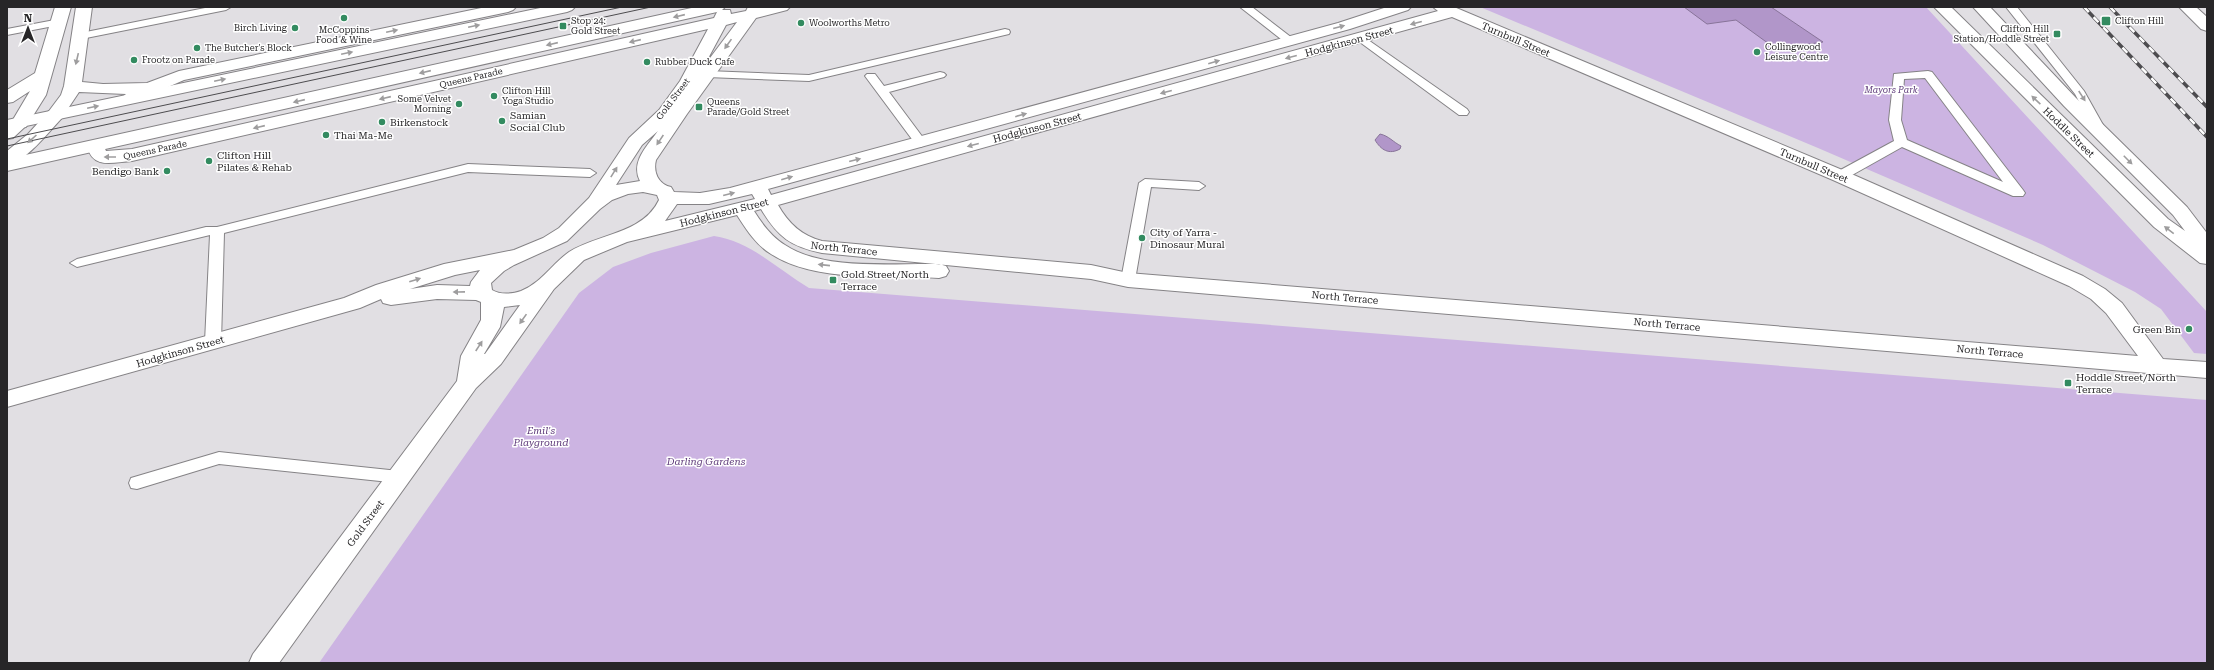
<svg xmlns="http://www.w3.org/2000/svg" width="2214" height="670" viewBox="0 0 2214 670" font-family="'Roboto Serif',serif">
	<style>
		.green { fill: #ccb4e2 }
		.water { fill: #b196c9; stroke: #887499 }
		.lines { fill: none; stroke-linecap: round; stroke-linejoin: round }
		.lane-casing { stroke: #858386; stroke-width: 2 }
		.street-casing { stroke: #858386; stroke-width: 2 }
		.secondary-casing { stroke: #858386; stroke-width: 2 }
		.primary-casing { stroke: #858386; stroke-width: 2 }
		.lane { fill: #fff; fill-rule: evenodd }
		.street { fill: #fff; fill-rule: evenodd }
		.secondary { fill: #fff; fill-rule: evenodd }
		.primary { fill: #fff; fill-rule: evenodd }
		.tram { stroke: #4d4c4f; stroke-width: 1 }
		.rail-casing { stroke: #4d4c4f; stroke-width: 3.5 }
		.rail { stroke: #fff; stroke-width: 2.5; stroke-dasharray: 7; stroke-linecap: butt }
		.oneway { fill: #9e9d9e }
		.poi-dot { fill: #338b60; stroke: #fff; stroke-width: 1.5 }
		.labels { text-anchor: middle; stroke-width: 3; stroke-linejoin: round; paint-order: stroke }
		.far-poi-label { font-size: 9px; fill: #272628; stroke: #fff; text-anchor: start }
		.far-street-label { font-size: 9px; fill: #272628; stroke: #fff }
		.far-park-label { font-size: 9px; font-style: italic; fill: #5e3a7a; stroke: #fff }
		.street-label { font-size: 10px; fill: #272628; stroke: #fff }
		.poi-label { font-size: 10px; fill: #272628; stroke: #fff; text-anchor: start }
		.park-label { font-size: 10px; font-style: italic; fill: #5e3a7a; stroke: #fff }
	</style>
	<rect width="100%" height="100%" fill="#e1dfe3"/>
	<path class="green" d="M 1480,7 L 1926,7 L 2207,312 L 2207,354 L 2194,353 L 2161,309 L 2135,292 L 2043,245 L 1818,148 Z
		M 714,236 C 752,242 777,269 809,288 L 2207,400 L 2207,663 L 319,663 L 579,293 L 613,267 L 651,253 Z"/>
	<path class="water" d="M 1684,7 L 1771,7 L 1823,42 L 1776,49 L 1736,20 L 1707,24 Z
		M 1380,134 C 1389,136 1393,142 1401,146 L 1400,149 C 1389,155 1381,150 1375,140 Z"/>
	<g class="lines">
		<g class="lane-casing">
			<path id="lane" d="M 210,7 L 231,7 L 226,10 L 81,39 L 76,36 L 81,33 Z
				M 1240,7 L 1252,7 L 1296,41 L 1294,43 L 1286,43 Z
				M 2006,7 L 2017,7 L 2084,91 L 2107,132 L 2105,135 L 2097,135 L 2075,94 Z
				M 60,19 L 64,20 L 65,22 L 64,24 L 7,35 L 7,29 Z
				M 1005,29 L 1009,30 L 1010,32 L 1009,34 L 809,81 L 707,77 L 701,74 L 707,71 L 809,75 Z
				M 1361,35 L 1467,109 L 1469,112 L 1467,115 L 1459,115 L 1357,40 L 1355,38 Z
				M 1928,71 L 1932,72 L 2023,190 L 2025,193 L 2023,196 L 2013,196 L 1902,147 L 1845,179 L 1835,179 L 1834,176 L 1835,173 L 1894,141 L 1889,120 L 1894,74 ZM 1925,78 L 2003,182 L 1907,140 L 1901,120 L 1904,79 Z
				M 940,72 L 944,73 L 946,75 L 944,77 L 889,92 L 927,143 L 921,147 L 917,146 L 865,76 L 867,74 L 875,74 L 884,86 Z
				M 468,164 L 590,169 L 596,173 L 590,177 L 468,172 L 224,233 L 221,342 L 218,346 L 208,346 L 205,342 L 210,235 L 77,267 L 70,263 L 77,259 L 206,227 L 217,227 Z
				M 1145,179 L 1199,182 L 1205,186 L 1199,190 L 1151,187 L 1135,280 L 1133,283 L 1123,283 L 1121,280 L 1139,183 Z
				M 219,452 L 399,471 L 405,472 L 407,477 L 405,482 L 399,483 L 219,464 L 137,489 L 131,488 L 129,483 L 131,478 Z"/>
		</g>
		<g class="street-casing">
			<path id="street" d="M 55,7 L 71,7 L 46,95 L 26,127 L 20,128 L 14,127 L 11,123 L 30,91 L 13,102 L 7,103 L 7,90 L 35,73 Z
				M 76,7 L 92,7 L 82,82 L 103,84 L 147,83 L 179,71 L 486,7 L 516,7 L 513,10 L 508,12 L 184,80 L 129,104 L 123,103 L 120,99 L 126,94 L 79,92 L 61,119 L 55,120 L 49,119 L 46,115 L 61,95 L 64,86 Z
				M 748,7 L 790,7 L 787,10 L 756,18 L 687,114 L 656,160 C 653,172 658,184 671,187 L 674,192 L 700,193 L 730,188 L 1338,23 L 1387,7 L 1411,7 L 1408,10 L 1350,29 L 768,189 L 771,195 L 1438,11 L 1433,7 L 1454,7 L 1847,172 L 2083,276 L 2105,289 L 2122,303 L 2163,359 L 2207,362 L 2207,378 L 1128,287 L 1091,279 L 822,253 C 790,246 778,237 761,209 L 754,211 C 762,224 772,237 785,245 C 824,271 893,263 939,264 L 946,266 L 949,271 L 946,276 L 939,278 C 887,275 816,283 771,254 C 756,245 746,229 737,215 L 627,242 L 584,260 L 554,289 L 501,364 L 476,388 L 279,663 L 249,663 L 253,654 L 457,381 L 461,356 L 481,320 L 481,302 L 476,300 L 437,299 L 391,305 L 383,303 L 381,299 L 360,308 L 7,407 L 7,391 L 344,298 L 376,285 L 444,264 L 514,250 L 543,238 L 559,228 L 589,198 L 629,138 L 659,110 L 680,81 L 708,29 L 132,161 C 113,162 93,170 87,146 L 90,142 L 96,141 L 102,142 L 106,151 L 132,149 L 714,18 L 718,10 L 730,10 L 731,14 L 746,11 ZM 1452,17 L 1833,180 L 2069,286 L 2091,299 L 2106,313 L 2138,356 L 1128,273 L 1091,265 L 822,241 C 802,236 788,223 778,205 ZM 737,22 L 704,66 L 726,25 ZM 658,131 C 648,145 630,162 640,181 L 616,185 L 642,145 ZM 643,192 L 657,195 L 659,200 C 643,234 597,234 569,252 C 552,264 541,283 521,291 C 512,294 500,295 492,290 L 491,283 L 504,271 L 514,265 L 567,241 L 600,209 L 612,200 L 628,194 ZM 752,194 L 755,199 L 665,221 L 677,204 L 709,204 ZM 480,270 L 471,282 L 470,286 L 437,285 L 410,289 L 455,275 ZM 520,305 L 485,354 L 484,354 L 500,327 L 504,307 Z
				M 2179,7 L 2196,7 L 2207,17 L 2207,31 L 2201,29 Z"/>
		</g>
		<g class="secondary-casing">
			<path id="secondary" d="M 55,110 L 61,111 L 64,115 L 61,119 C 48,133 26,161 7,166 L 7,151 L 28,134 L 49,111 Z
				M 20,118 L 26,119 L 29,123 L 13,138 L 7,139 L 7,125 L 14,119 Z"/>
		</g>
		<g class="primary-casing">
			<path id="primary" d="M 545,7 L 575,7 L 572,10 L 567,12 L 7,130 L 7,120 Z
				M 696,7 L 725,7 L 722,10 L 717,12 L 7,171 L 7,159 Z
				M 1934,7 L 1951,7 L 2168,219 L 2185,231 L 2173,215 L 2064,106 L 1973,7 L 1990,7 L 2076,98 L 2187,207 L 2206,232 L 2207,264 L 2200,263 L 2154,227 Z"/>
		</g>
		<use href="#lane" class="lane"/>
		<use href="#street" class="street"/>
		<use href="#secondary" class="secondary"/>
		<use href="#primary" class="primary"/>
		<path class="tram" d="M 7,139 L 622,7
			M 7,146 L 651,7"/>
		<g class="rail-casing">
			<path id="rail" d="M 2084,7 L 2207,137
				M 2110,7 L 2207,107"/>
		</g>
		<use href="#rail" class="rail"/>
	</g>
	<defs><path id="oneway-solid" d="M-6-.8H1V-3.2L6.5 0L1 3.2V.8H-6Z"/></defs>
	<g class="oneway">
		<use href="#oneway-solid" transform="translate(679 16) rotate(167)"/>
		<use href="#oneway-solid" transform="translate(1416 23) rotate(165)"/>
		<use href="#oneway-solid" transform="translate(474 26) rotate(-12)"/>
		<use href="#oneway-solid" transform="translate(1339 27) rotate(-15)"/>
		<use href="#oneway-solid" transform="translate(392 31) rotate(-12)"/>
		<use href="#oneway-solid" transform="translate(635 41) rotate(167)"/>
		<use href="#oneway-solid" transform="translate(552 44) rotate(167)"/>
		<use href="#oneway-solid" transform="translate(728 44) rotate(125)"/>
		<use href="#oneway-solid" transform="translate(347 53) rotate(-12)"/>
		<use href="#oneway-solid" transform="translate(1291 57) rotate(165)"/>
		<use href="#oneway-solid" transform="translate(77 59) rotate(103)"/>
		<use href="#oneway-solid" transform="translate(1214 62) rotate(-16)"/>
		<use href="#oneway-solid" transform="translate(425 72) rotate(167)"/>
		<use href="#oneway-solid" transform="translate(220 80) rotate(-12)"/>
		<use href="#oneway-solid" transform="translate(1166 92) rotate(165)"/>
		<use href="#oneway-solid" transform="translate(2082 96) rotate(57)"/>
		<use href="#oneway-solid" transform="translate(385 98) rotate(167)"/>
		<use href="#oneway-solid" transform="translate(2036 100) rotate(-137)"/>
		<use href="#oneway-solid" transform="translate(299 101) rotate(167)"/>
		<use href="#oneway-solid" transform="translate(93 107) rotate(-12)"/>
		<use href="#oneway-solid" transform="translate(1021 115) rotate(-16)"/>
		<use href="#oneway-solid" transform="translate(259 127) rotate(167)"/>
		<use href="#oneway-solid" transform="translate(32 139) rotate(138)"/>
		<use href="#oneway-solid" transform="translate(660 140) rotate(124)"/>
		<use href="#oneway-solid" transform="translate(973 145) rotate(165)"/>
		<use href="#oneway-solid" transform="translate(110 157) rotate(-180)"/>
		<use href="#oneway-solid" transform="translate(855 160) rotate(-14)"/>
		<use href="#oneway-solid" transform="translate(2128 160) rotate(45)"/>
		<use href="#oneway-solid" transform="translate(614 172) rotate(-58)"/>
		<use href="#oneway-solid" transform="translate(787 178) rotate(-16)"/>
		<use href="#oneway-solid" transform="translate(729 194) rotate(-14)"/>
		<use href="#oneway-solid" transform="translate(2169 230) rotate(-142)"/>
		<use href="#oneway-solid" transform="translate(824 265) rotate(-174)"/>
		<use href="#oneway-solid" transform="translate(415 280) rotate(-17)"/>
		<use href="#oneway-solid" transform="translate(459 292) rotate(179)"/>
		<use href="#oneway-solid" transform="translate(523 319) rotate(125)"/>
		<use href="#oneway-solid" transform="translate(479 346) rotate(-57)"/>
	</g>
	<g class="poi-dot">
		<circle cx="344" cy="18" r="4"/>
		<rect x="2101" y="16" width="10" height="10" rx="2"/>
		<circle cx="801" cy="23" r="4"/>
		<rect x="559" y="22" width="8" height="8" rx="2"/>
		<circle cx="295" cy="28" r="4"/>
		<rect x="2053" y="30" width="8" height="8" rx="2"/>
		<circle cx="197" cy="48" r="4"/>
		<circle cx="1757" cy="52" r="4"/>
		<circle cx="134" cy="60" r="4"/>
		<circle cx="647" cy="62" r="4"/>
		<circle cx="494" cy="96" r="4"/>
		<circle cx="459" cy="104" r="4"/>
		<rect x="695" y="103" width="8" height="8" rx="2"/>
		<circle cx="502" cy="121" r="4"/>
		<circle cx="382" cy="122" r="4"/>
		<circle cx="326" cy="135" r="4"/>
		<circle cx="209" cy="161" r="4"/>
		<circle cx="167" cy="171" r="4"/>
		<circle cx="1142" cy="238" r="4"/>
		<rect x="829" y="276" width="8" height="8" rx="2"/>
		<circle cx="2189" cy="329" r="4"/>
		<rect x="2064" y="379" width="8" height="8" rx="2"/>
	</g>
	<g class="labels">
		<g class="far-poi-label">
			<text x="571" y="24">Stop 24:<tspan x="571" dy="10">Gold Street</tspan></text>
			<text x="2115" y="24">Clifton Hill</text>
			<text x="809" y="26">Woolworths Metro</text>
			<text x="287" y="31" text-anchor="end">Birch Living</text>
			<text x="2049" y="32" text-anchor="end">Clifton Hill<tspan x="2049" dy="10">Station/Hoddle Street</tspan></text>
			<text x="344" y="33" text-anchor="middle">McCoppins<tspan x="344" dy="10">Food &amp; Wine</tspan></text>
			<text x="1765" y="50">Collingwood<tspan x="1765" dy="10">Leisure Centre</tspan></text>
			<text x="205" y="51">The Butcher's Block</text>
			<text x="142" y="63">Frootz on Parade</text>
			<text x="655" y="65">Rubber Duck Cafe</text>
			<text x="502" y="94">Clifton Hill<tspan x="502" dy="10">Yoga Studio</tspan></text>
			<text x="451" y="102" text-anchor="end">Some Velvet<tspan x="451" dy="10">Morning</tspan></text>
			<text x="707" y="105">Queens<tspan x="707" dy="10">Parade/Gold Street</tspan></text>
		</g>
		<g class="far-street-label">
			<text transform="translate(471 78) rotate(-13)" y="3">Queens Parade</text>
			<text transform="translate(673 99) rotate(-53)" y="3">Gold Street</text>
			<text transform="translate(155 150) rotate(-12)" y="3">Queens Parade</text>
		</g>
		<g class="far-park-label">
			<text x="1891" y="93">Mayors Park</text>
		</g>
		<g class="street-label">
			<text transform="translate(1516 39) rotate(23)" y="4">Turnbull Street</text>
			<text transform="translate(1349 41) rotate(-15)" y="4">Hodgkinson Street</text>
			<text transform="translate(1037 127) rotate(-15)" y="4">Hodgkinson Street</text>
			<text transform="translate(2069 132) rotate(44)" y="4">Hoddle Street</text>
			<text transform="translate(1814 165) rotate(23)" y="4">Turnbull Street</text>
			<text transform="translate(724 212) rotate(-14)" y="4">Hodgkinson Street</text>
			<text transform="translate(844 248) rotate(6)" y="4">North Terrace</text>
			<text transform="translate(1345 297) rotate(5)" y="4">North Terrace</text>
			<text transform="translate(1667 324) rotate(5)" y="4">North Terrace</text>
			<text transform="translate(180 351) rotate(-16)" y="4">Hodgkinson Street</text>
			<text transform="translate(1990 351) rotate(5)" y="4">North Terrace</text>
			<text transform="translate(365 523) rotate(-54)" y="4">Gold Street</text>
		</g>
		<g class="poi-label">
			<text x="510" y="119">Samian<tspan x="510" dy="12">Social Club</tspan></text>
			<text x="390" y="126">Birkenstock</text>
			<text x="334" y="139">Thai Ma-Me</text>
			<text x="217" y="159">Clifton Hill<tspan x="217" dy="12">Pilates &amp; Rehab</tspan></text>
			<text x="159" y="175" text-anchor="end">Bendigo Bank</text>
			<text x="1150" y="236">City of Yarra -<tspan x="1150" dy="12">Dinosaur Mural</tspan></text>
			<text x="841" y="278">Gold Street/North<tspan x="841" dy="12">Terrace</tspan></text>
			<text x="2181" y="333" text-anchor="end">Green Bin</text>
			<text x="2076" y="381">Hoddle Street/North<tspan x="2076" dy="12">Terrace</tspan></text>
		</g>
		<g class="park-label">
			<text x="541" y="434">Emil's<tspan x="541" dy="12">Playground</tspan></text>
			<text x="706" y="465">Darling Gardens</text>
		</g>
	</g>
	<rect width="2214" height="670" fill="none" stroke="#272628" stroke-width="16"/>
	<g transform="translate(28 28)" stroke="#ffffff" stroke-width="3" paint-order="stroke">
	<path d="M0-3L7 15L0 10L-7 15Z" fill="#272628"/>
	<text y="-6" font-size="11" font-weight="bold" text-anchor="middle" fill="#272628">N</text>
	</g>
</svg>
